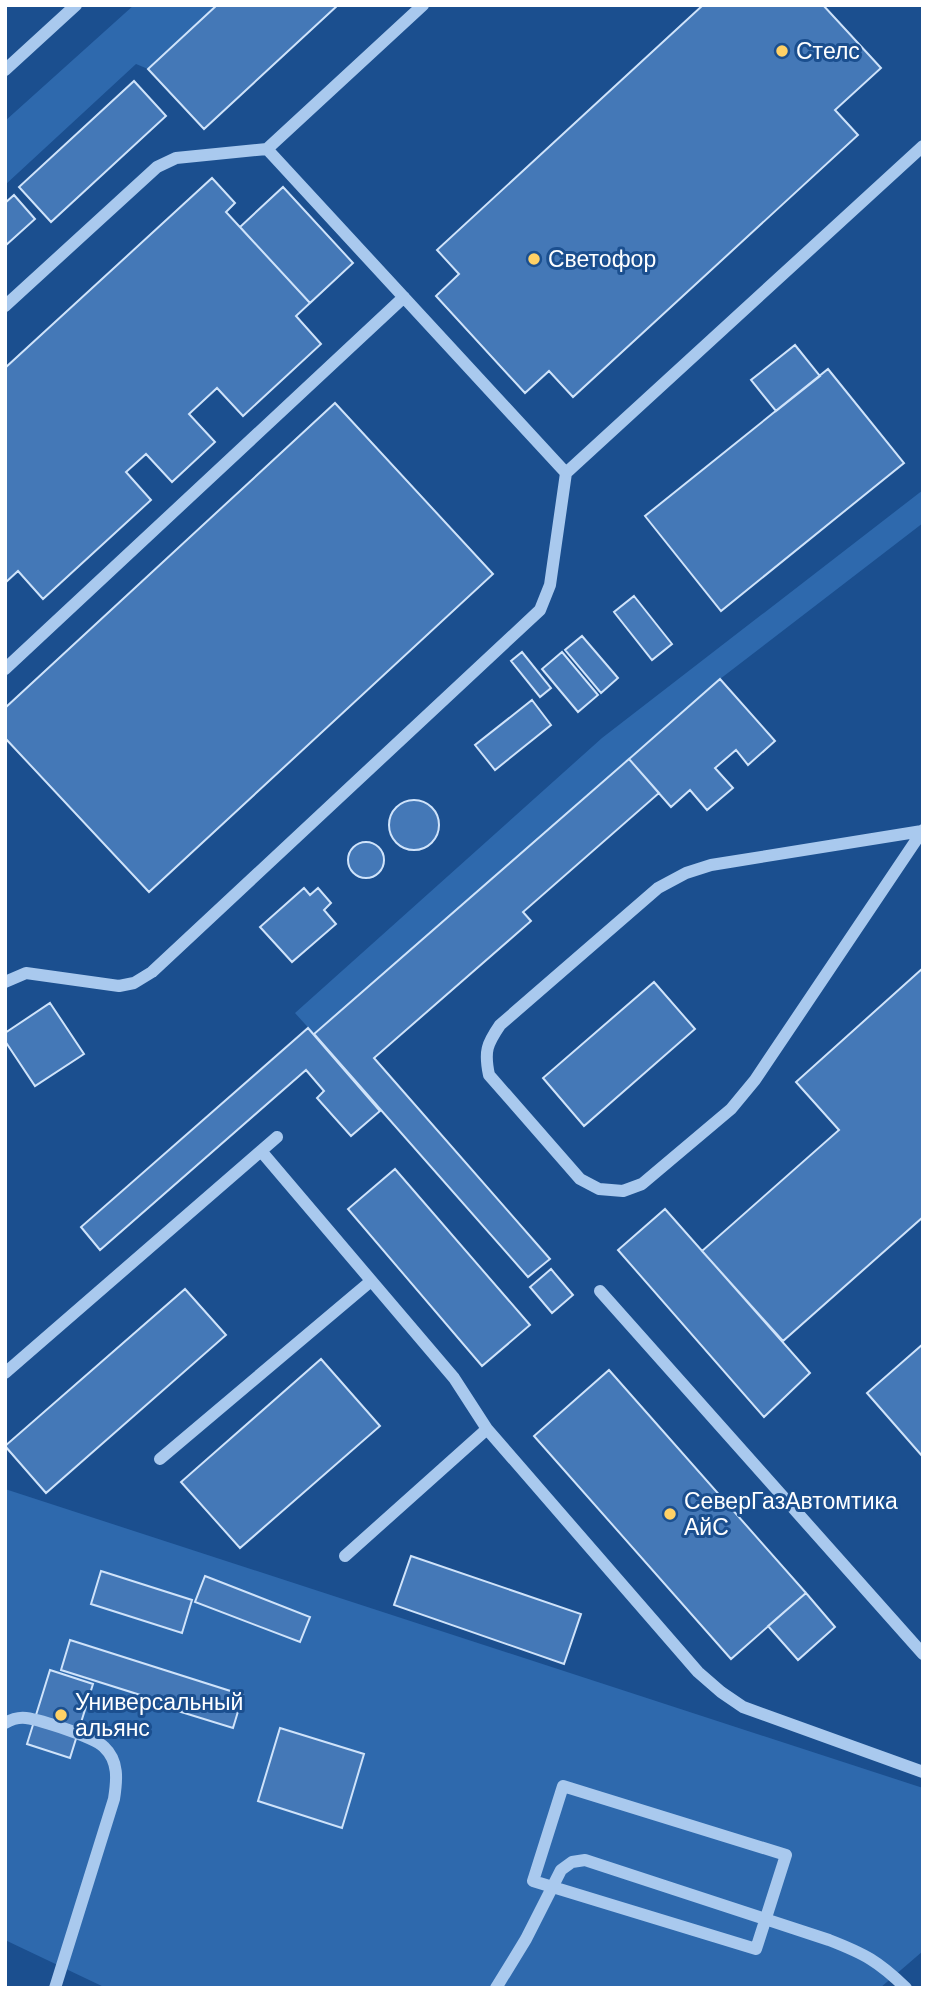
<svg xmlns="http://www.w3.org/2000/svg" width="928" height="1993" viewBox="0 0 928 1993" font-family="Barlow,sans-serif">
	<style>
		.green { fill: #2e69ad }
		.building { fill: #4478b7; stroke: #cfe3fa; stroke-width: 2 }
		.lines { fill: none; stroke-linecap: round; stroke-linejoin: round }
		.minor { stroke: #a9c9ee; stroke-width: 12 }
		.poi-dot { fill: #ffd166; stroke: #1b4f8f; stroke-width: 2.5 }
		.labels { text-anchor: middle; stroke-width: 6; stroke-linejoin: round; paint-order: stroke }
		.poi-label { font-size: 23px; fill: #fff; stroke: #1b4f8f; text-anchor: start }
	</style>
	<rect width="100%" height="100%" fill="#1b4f8f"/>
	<path class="green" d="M 134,5 L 217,5 L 148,69 L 136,64 L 5,185 L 5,121 Z
		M 923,490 L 923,523 L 720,679 L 314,1034 L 295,1013 L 602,738 Z
		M 5,1489 L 923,1788 L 923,1951 L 880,1988 L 106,1988 L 5,1940 Z"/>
	<path class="building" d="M 217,5 L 338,5 L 204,129 L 148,69 Z
		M 703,5 L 823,5 L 881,68 L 835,110 L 858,135 L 573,397 L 549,371 L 525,393 L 436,296 L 459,274 L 437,250 Z
		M 134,81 L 166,116 L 51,222 L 19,187 Z
		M 212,178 L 235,203 L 226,212 L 310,303 L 296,316 L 321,344 L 243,416 L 217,388 L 189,414 L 215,442 L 172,482 L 146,454 L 126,472 L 151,500 L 43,599 L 18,571 L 5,583 L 5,368 Z
		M 283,187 L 353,263 L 310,303 L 240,227 Z
		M 14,195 L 35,219 L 5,246 L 5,203 Z
		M 795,345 L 820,376 L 776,411 L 751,380 Z
		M 828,369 L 904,463 L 721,611 L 645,516 Z
		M 335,403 L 493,574 L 149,892 L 5,738 L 5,708 Z
		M 634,596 L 672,644 L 652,660 L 614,612 Z
		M 582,636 L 618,678 L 601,693 L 565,650 Z
		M 522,652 L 551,688 L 540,697 L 511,661 Z
		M 562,652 L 598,695 L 578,712 L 542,669 Z
		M 720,679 L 775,741 L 748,765 L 736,750 L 715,768 L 733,788 L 707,810 L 690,790 L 671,807 L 629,759 Z
		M 532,700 L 551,725 L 495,770 L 475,745 Z
		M 629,759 L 659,793 L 523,912 L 531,921 L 374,1058 L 550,1259 L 528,1277 L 314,1034 Z
		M389 825a25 25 0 1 1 50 0a25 25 0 1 1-50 0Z
		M348 860a18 18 0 1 1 36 0a18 18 0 1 1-36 0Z
		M 304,888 L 310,895 L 318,888 L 331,903 L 324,910 L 336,924 L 292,962 L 260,927 Z
		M 923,968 L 923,1217 L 783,1341 L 702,1251 L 839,1130 L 796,1082 Z
		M 654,982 L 695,1029 L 584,1126 L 543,1078 Z
		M 50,1003 L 84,1054 L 35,1086 L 5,1041 L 5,1033 Z
		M 308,1028 L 380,1111 L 351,1136 L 317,1098 L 324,1091 L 306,1070 L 100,1250 L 81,1227 Z
		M 395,1169 L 530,1325 L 482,1366 L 348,1209 Z
		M 665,1209 L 810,1373 L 764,1417 L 618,1250 Z
		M 551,1269 L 573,1295 L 552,1313 L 530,1287 Z
		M 185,1289 L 226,1335 L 46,1493 L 5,1446 Z
		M 923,1344 L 923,1457 L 867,1393 Z
		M 321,1359 L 380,1426 L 240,1548 L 181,1482 Z
		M 609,1370 L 806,1593 L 731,1659 L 534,1436 Z
		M 411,1556 L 581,1614 L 564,1664 L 394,1605 Z
		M 101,1571 L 192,1600 L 182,1633 L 91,1604 Z
		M 205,1576 L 310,1617 L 300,1642 L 195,1602 Z
		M 806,1593 L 835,1627 L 798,1660 L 768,1626 Z
		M 70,1640 L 243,1695 L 233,1728 L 152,1703 L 153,1699 L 61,1670 Z
		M 50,1670 L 93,1684 L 70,1758 L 27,1744 Z
		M 280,1728 L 364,1754 L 342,1828 L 258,1801 Z"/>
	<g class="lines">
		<path class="minor" d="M 5,70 L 76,5
			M 267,149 L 423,5
			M 5,306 L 157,167 L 176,158 L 267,149 L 566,473 L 923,146
			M 5,669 L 404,297
			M 922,831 L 711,865 L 686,873 L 658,888 L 500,1025 C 487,1044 484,1051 489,1075 L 580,1179 L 599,1189 L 623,1191 L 642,1184 L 731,1109 L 755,1080 L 923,830
			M 5,982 L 26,973 L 119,986 L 134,983 L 152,972 L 540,610 L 550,585 L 566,473
			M 261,1151 L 454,1378 L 487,1429 L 698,1672 L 721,1692 L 743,1707 L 923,1772
			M 600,1291 L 923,1654
			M 5,1373 L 277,1137
			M 160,1459 L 371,1281
			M 345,1556 L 487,1429
			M 5,1723 C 12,1719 18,1717 26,1718 C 41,1720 94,1737 104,1747 C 119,1761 117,1780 114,1799 L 55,1988
			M 563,1786 L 786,1855 L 756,1949 L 533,1881 Z
			M 496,1988 L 526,1939 L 561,1870 L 572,1862 L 585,1860 L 829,1940 C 865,1954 878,1961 906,1988"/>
	</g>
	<g class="poi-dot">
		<circle cx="782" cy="51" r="7"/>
		<circle cx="534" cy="259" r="7"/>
		<circle cx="670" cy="1514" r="7"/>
		<circle cx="61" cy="1715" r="7"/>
	</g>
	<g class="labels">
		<g class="poi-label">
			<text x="796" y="59">Стелс</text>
			<text x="548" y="267">Светофор</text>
			<text x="684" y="1509">СеверГазАвтомтика<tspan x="684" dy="26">АйС</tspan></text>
			<text x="75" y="1710">Универсальный<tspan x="75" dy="26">альянс</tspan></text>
		</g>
	</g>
	<rect width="928" height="1993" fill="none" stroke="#ffffff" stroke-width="14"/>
</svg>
